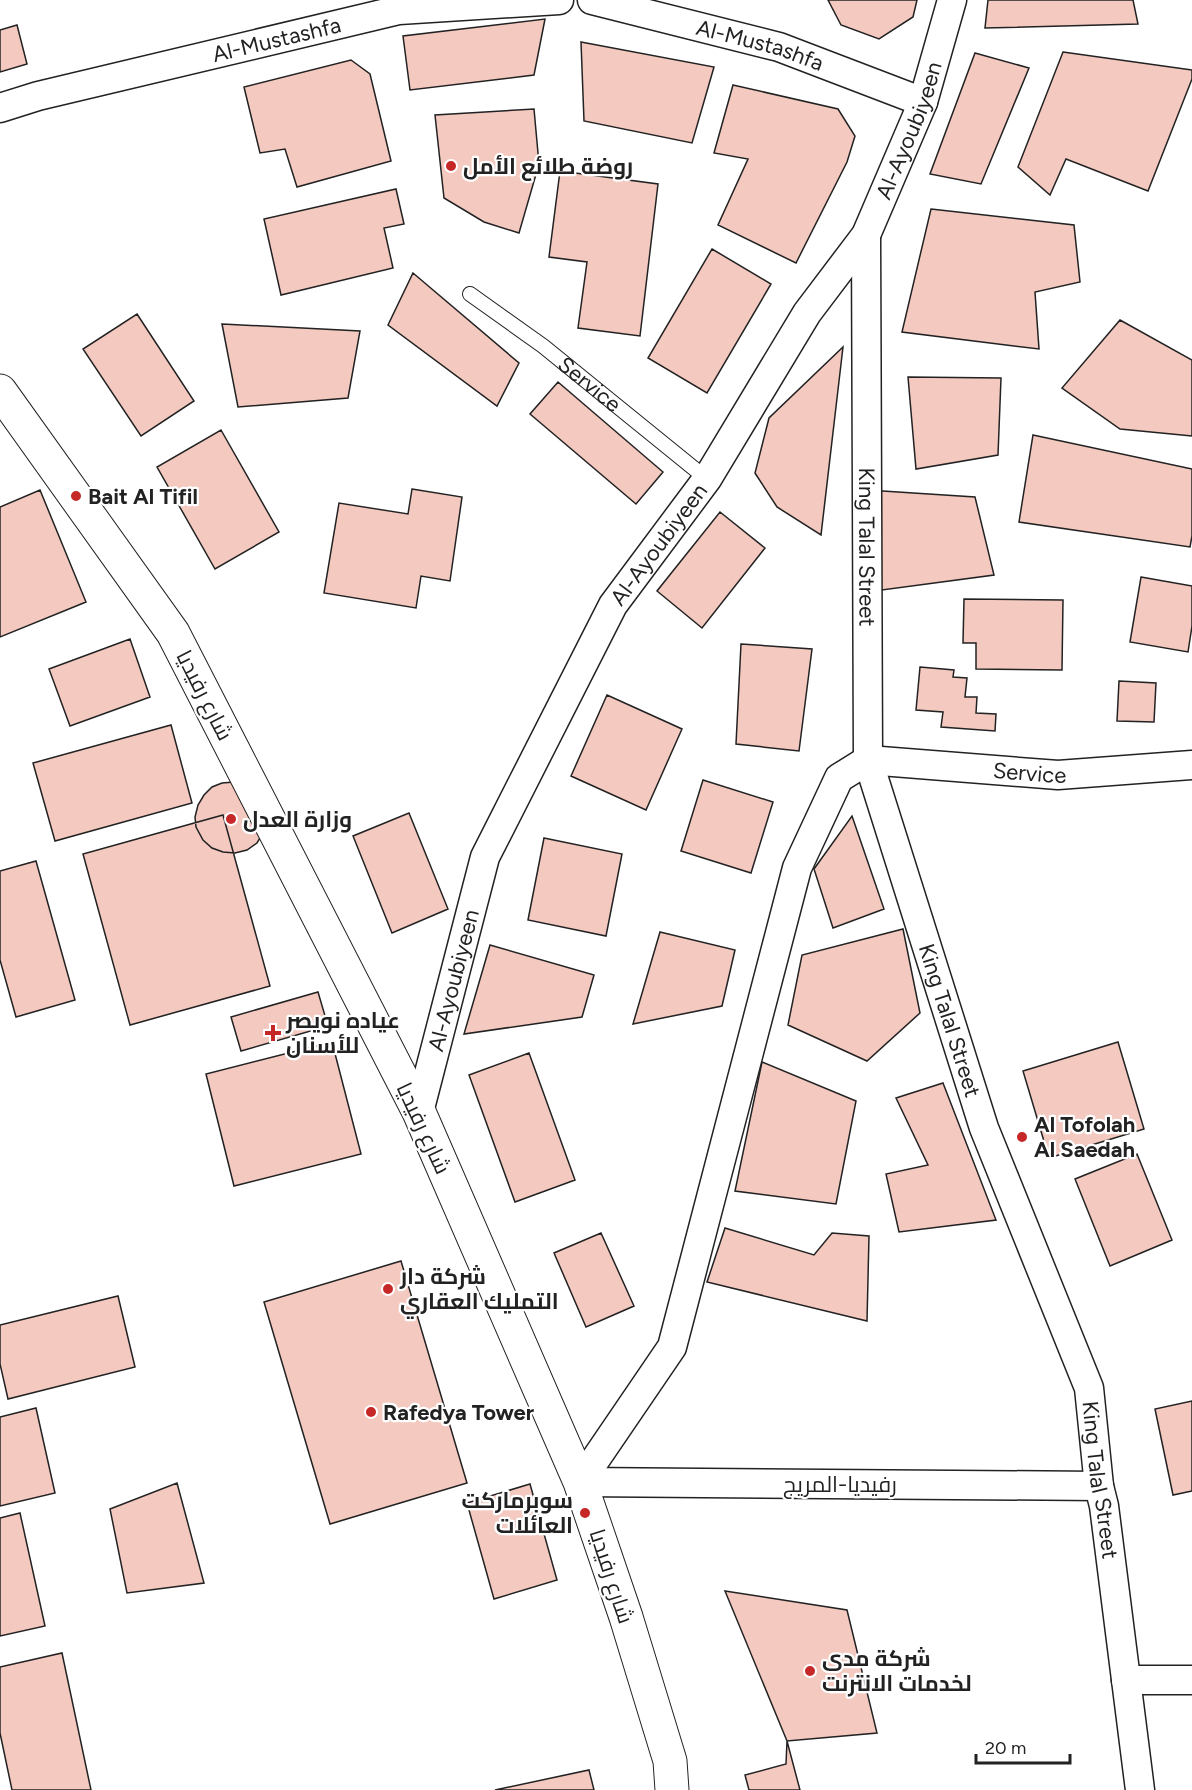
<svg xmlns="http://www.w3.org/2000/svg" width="1192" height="1790" viewBox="0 0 1192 1790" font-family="Figtree,Cairo,sans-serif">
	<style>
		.building { fill: #f3c9c0; stroke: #222; stroke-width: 1.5 }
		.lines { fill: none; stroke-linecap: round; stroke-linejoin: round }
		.lane-casing { stroke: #222; stroke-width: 16 }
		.street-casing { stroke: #222; stroke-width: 31 }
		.secondary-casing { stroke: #222; stroke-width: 35 }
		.lane { stroke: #fff; stroke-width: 14 }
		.street { stroke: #fff; stroke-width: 28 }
		.secondary { stroke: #fff; stroke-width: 33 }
		.poi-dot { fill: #c62828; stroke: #fff; stroke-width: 2 }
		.labels { text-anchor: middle; stroke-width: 4.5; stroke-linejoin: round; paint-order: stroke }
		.street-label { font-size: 22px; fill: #222; stroke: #fff }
		.poi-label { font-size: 22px; font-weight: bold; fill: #222; stroke: #fff; text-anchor: start }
	</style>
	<rect width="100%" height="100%" fill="#fff"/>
	<path class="building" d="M 828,0 L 917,0 L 913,17 L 879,39 L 841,25 Z
		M 988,0 L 1133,0 L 1138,24 L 985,28 Z
		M 545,19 L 534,75 L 410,90 L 403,36 Z
		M 17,25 L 27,64 L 0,72 L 0,30 Z
		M 581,42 L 714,67 L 692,143 L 584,121 Z
		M 1063,52 L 1192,70 L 1192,79 L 1148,191 L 1066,159 L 1050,195 L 1018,167 Z
		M 975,53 L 1029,68 L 981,184 L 930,174 Z
		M 351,60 L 370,74 L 391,161 L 297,187 L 285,149 L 260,153 L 244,87 Z
		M 733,85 L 838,109 L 855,136 L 847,162 L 796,263 L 718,225 L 748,159 L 714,153 Z
		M 534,109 L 539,164 L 519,233 L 484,222 L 444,198 L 435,115 Z
		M 560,171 L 658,184 L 640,336 L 578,328 L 587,262 L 549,257 Z
		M 396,189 L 404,224 L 384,228 L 393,268 L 281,295 L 264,219 Z
		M 931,209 L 1074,225 L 1080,282 L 1035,292 L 1039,349 L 902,332 Z
		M 712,249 L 771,284 L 707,393 L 648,358 Z
		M 413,273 L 519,363 L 497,406 L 388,325 Z
		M 137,314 L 194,401 L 141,436 L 83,349 Z
		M 1120,320 L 1192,360 L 1192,436 L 1120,429 L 1062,388 Z
		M 222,324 L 360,331 L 348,398 L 238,407 Z
		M 843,347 L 821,535 L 777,507 L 755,473 L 769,418 Z
		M 908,377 L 1001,378 L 998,455 L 916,469 Z
		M 558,382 L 663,472 L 636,504 L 530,414 Z
		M 221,430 L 279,532 L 215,569 L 157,467 Z
		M 1033,435 L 1192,469 L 1192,536 L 1190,547 L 1019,522 Z
		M 412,489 L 462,497 L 450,581 L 421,576 L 416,608 L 324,593 L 339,503 L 408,514 Z
		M 40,490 L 86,602 L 0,637 L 0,507 Z
		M 867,490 L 975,497 L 994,575 L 867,592 Z
		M 720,512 L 765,548 L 702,628 L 657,591 Z
		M 1141,577 L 1192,586 L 1192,626 L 1188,652 L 1130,642 Z
		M 964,599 L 1063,600 L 1062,670 L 976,669 L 976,643 L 963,643 Z
		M 130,639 L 150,697 L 70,726 L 49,669 Z
		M 741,644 L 812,649 L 799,751 L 736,744 Z
		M 920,667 L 954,670 L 953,677 L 967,678 L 965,697 L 977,697 L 976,713 L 996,714 L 995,731 L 941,727 L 943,712 L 916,710 Z
		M 1119,681 L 1156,683 L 1154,722 L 1117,721 Z
		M 607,695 L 682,729 L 646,810 L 571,776 Z
		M 171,725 L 192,803 L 55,841 L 33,763 Z
		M 703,780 L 773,802 L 751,873 L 681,851 Z
		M 234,782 L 263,833 L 257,843 L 247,850 L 235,853 L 223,852 L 212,848 L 203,840 L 196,827 L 195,817 L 198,805 L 204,795 L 212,787 L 222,783 Z
		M 409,813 L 448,909 L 392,933 L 353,836 Z
		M 223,815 L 270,986 L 130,1025 L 83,854 Z
		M 852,816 L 884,909 L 833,928 L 814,869 Z
		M 544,838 L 622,854 L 606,936 L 528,920 Z
		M 36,861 L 75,1000 L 16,1017 L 0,960 L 0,871 Z
		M 903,929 L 920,1013 L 867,1061 L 788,1025 L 802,955 Z
		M 660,932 L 735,950 L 722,1006 L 633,1024 Z
		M 490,945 L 594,975 L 582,1017 L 464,1034 Z
		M 318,992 L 328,1026 L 241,1051 L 231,1017 Z
		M 332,1042 L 361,1154 L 234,1186 L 206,1074 Z
		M 1118,1042 L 1144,1129 L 1049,1158 L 1023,1071 Z
		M 529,1053 L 575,1180 L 515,1202 L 469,1075 Z
		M 762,1062 L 856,1101 L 836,1204 L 735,1191 Z
		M 943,1083 L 996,1220 L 899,1232 L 886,1174 L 928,1165 L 896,1098 Z
		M 1137,1154 L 1172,1240 L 1110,1266 L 1075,1179 Z
		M 725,1228 L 814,1255 L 832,1233 L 869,1236 L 867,1321 L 707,1282 Z
		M 601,1233 L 634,1306 L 586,1327 L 554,1253 Z
		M 401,1261 L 467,1483 L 330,1524 L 264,1302 Z
		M 118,1296 L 135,1367 L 8,1399 L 0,1364 L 0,1325 Z
		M 1192,1401 L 1192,1491 L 1173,1495 L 1155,1409 Z
		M 36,1408 L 55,1493 L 0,1506 L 0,1417 Z
		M 177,1483 L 204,1583 L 127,1593 L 110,1509 Z
		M 530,1484 L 557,1580 L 494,1599 L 467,1503 Z
		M 20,1513 L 45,1626 L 0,1636 L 0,1518 Z
		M 725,1591 L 847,1610 L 877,1733 L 787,1741 Z
		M 62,1653 L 91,1790 L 12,1790 L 0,1733 L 0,1667 Z
		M 787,1741 L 800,1790 L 749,1790 L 745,1775 L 786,1764 Z
		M 589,1770 L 594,1790 L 495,1790 Z"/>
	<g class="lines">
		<g class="lane-casing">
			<g id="lane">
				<path id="s1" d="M 470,294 L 543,346 L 707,479"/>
			</g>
		</g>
		<g class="street-casing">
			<g id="street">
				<path id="s2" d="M 592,0 L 779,47 L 923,102"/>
				<path id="s3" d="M 0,108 L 38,96 L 399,10 L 559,0"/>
				<path id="s4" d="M 866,235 L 868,760 L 984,1128 L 1089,1388 L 1099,1486 L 1104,1506 L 1140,1790"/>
				<path id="s5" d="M 419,1112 L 485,857 L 613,605 L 707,479 L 807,313 L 866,235 L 923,102 L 952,0"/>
				<path id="s6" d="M 580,1482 L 672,1347 L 797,868 L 839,778 L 868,760 L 1058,775 L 1192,765"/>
				<path d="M 580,1482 L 1099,1486"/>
				<path d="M 1126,1680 L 1192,1680"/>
			</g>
		</g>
		<g class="secondary-casing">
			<path id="secondary" d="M 0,391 L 173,633 L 419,1112 L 580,1482 L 626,1617 L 670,1761 L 672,1790"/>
		</g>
		<use href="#lane" class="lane"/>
		<use href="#street" class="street"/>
		<use href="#secondary" class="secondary"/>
	</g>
	<g class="poi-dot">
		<circle cx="451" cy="166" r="6"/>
		<circle cx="76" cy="496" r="6"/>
		<circle cx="231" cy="819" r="6"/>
		<path d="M270 1024h6v6h6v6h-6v6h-6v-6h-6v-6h6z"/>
		<circle cx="1022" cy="1137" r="6"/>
		<circle cx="388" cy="1289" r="6"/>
		<circle cx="371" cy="1412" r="6"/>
		<circle cx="585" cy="1513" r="6"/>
		<circle cx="810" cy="1671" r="6"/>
	</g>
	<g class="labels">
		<g class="street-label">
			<text dy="8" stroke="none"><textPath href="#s3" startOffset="285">Al-Mustashfa</textPath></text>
			<text dy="8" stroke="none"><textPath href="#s2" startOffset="174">Al-Mustashfa</textPath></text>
			<text dy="8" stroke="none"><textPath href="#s5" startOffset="1108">Al-Ayoubiyeen</textPath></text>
			<text dy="8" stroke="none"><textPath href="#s1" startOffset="150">Service</textPath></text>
			<text dy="8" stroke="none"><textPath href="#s5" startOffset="622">Al-Ayoubiyeen</textPath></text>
			<text dy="8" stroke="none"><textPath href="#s4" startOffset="312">King Talal Street</textPath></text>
			<text transform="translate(205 695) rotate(63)" y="8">شارع رفيديا</text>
			<text dy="8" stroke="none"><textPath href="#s6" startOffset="954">Service</textPath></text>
			<text dy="8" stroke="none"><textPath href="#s5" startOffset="136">Al-Ayoubiyeen</textPath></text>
			<text dy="8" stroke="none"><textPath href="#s4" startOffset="798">King Talal Street</textPath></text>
			<text transform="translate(424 1128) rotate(65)" y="8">شارع رفيديا</text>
			<text dy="8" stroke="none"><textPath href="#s4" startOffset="1284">King Talal Street</textPath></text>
			<text x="840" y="1492">رفيديا-المريج</text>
			<text transform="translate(612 1576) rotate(72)" y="8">شارع رفيديا</text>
		</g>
		<g class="poi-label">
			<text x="463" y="174">روضة طلائع الأمل</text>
			<text x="88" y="504">Bait Al Tifil</text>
			<text x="243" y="827">وزارة العدل</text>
			<text x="286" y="1028">عياده نويصر<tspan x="286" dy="25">للأسنان</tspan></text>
			<text x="1034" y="1132">Al Tofolah<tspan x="1034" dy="25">Al Saedah</tspan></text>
			<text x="400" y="1284">شركة دار<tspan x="400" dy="25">التمليك العقاري</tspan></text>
			<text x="383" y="1420">Rafedya Tower</text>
			<text x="573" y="1508" text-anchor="end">سوبرماركت<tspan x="573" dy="25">العائلات</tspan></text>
			<text x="822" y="1666">شركة مدى<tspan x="822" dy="25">لخدمات الانترنت</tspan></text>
		</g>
	</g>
	<path d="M976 1754v9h94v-9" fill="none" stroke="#222222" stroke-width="3"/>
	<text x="985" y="1754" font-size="18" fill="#222222" stroke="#ffffff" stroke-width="4.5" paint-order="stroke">20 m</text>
</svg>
